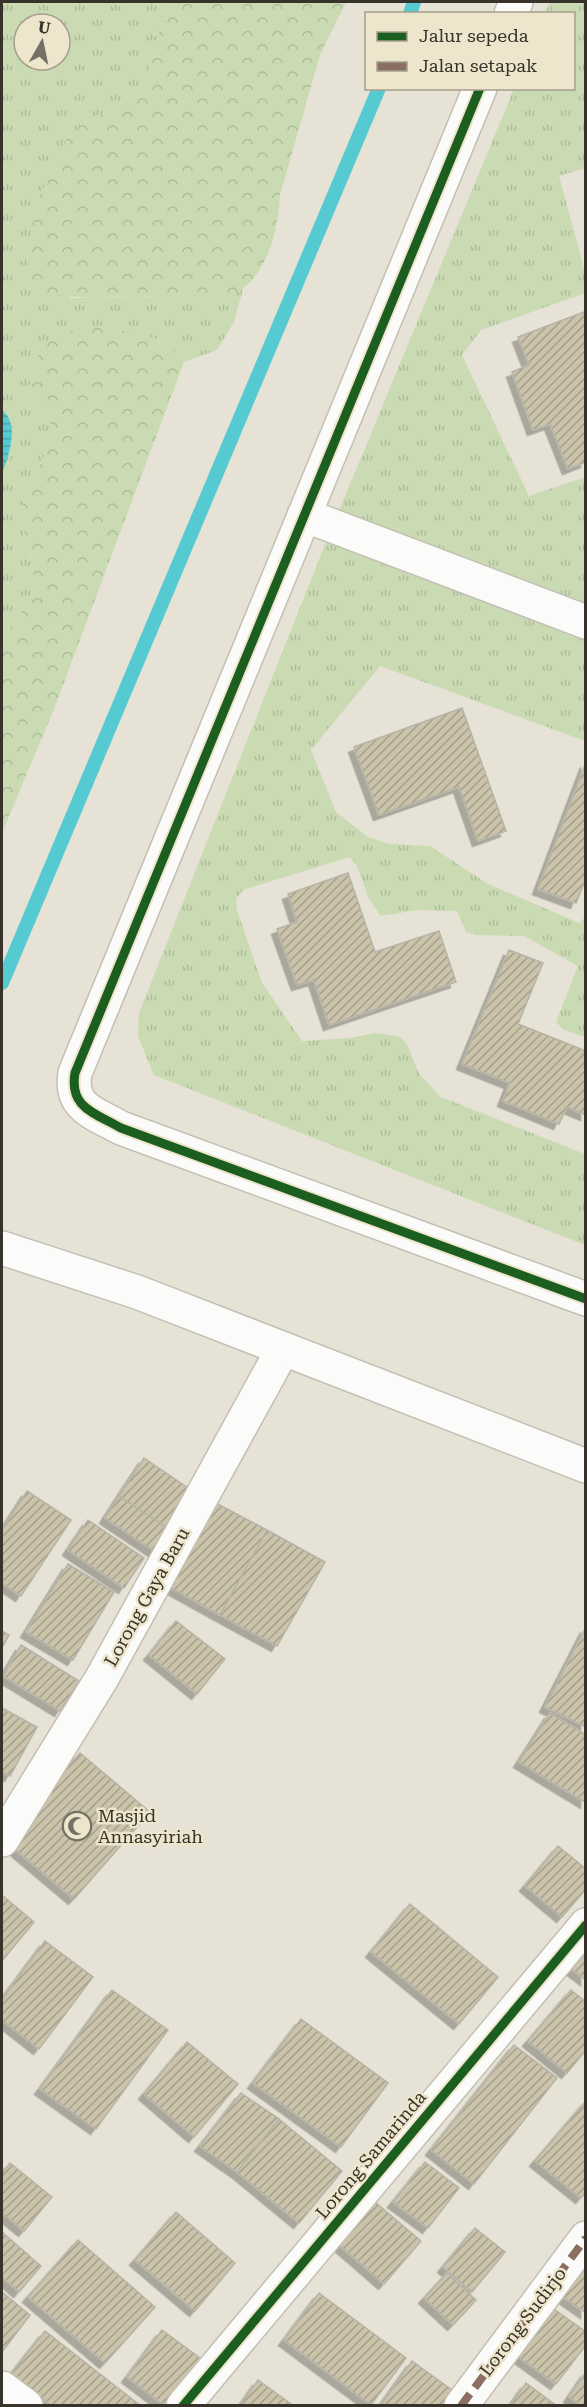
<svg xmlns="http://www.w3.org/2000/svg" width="587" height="2407" viewBox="0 0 587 2407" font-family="'Roboto Serif',serif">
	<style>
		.grass { fill: url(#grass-tufts); fill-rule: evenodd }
		.forest { fill: url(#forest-crowns) }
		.water { fill: url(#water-rules) }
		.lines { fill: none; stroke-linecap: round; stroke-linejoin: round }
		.stream { stroke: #56cad1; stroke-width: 14 }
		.building { fill: url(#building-hatch); stroke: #b6b3a8; stroke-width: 1.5; filter: url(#shadow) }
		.minor-casing { stroke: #c3bfb4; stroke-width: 36 }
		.major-casing { stroke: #c3bfb4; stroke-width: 36 }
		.minor { stroke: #fbfbf9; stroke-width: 33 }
		.major { stroke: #fbfbf9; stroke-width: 33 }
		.quiet { stroke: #8d6e63; stroke-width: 8; stroke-dasharray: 15 8; stroke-linecap: butt }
		.cycleway-casing { stroke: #eee5cd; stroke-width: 13 }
		.cycleway { stroke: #1b5e20; stroke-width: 9 }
		.labels { text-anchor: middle; stroke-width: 5; stroke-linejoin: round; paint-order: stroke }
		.street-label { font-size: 18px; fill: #37332a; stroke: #eee5cd }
		.poi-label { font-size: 18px; fill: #37332a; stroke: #eee5cd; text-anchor: start }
	</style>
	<defs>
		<pattern id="grass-tufts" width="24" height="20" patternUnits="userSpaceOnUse" patternTransform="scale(1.5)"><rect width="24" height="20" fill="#cadbb3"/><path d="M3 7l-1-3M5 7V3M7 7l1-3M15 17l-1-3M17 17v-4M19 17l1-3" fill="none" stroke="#aebc9a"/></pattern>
		<pattern id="forest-crowns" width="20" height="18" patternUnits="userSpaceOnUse" patternTransform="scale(1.5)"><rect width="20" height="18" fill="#cadbb3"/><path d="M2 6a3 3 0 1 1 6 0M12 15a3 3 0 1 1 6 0" fill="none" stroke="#aebc9a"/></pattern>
		<pattern id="water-rules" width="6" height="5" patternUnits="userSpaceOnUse" patternTransform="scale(1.5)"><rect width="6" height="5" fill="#56cad1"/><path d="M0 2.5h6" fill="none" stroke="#48a5aa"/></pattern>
		<pattern id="building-hatch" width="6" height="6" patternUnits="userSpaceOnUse" patternTransform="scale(1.5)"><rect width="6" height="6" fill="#cbc3aa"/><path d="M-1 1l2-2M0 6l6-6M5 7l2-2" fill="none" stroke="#a69f8b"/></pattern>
		<filter id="shadow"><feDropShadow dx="-5.5" dy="5.5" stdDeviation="0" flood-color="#0004"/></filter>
	</defs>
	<rect width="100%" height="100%" fill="#e6e2d5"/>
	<path class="grass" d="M 2,2 L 177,2 L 158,33 L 148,75 L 137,91 L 121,104 L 83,124 L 70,298 L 136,296 L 202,300 L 224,298 L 243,289 L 234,322 L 217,350 L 184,362 L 157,339 L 29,389 L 53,427 L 49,447 L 26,493 L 21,515 L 35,582 L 26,605 L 12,626 L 2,631 ZM 24,24 L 60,24 L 60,60 L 24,60 Z
		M 550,2 L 585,2 L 585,168 L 559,176 L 585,272 L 585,293 L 481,330 L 462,355 L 529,496 L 585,477 L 585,741 L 380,666 L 311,750 L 336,812 L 368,837 L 389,844 L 430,846 L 488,884 L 579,923 L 585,917 L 585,1037 L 564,1030 L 556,1022 L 578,966 L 524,936 L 476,935 L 466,932 L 457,911 L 417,910 L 381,916 L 369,899 L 357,866 L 350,857 L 243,890 L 236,899 L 237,910 L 262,983 L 302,1041 L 351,1038 L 374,1033 L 398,1036 L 406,1042 L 419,1074 L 441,1097 L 585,1154 L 585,1245 L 154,1075 L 138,1036 L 139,1013 L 326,542 L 514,89 L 574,88 L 574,14 L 545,13 Z"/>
	<path class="forest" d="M 177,2 L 346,2 L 320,55 L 280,195 C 278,233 266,285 224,298 C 204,304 160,296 137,296 C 97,296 67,302 28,287 L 29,244 L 35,205 L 68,137 L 83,124 L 121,104 L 137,91 L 148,75 L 158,33 Z
		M 98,327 L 139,334 L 157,339 L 184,362 L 54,709 L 2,833 L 2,631 L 12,626 L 26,605 L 35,582 L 21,515 L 26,493 L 49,447 L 53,427 L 29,389 C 32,370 38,346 56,336 C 67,330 86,330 98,327 Z"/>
	<path class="water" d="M 2,410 C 20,424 9,455 2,473 Z"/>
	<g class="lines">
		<path class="stream" d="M 410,14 L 414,2
			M 2,983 L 379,88"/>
	</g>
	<path class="building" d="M 584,312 L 586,317 L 586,462 L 568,469 L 550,424 L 533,430 L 512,372 L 529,365 L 518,337 Z
		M 462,708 L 506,831 L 478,841 L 459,787 L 379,815 L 354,747 Z
		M 586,762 L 586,878 L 576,903 L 538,889 Z
		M 348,873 L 375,952 L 439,931 L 456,982 L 329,1025 L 314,980 L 297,985 L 277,929 L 297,922 L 288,894 Z
		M 509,950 L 543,963 L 518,1024 L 586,1051 L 586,1115 L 567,1107 L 559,1124 L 503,1101 L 510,1083 L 462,1064 Z
		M 144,1458 L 194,1492 L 169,1529 L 119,1496 Z
		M 27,1491 L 71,1520 L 21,1596 L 2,1583 L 2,1530 Z
		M 119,1496 L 169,1529 L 154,1551 L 105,1518 Z
		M 212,1501 L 267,1530 L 220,1615 L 166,1585 Z
		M 88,1520 L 144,1558 L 124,1588 L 68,1550 Z
		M 267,1530 L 325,1562 L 277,1646 L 220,1615 Z
		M 68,1564 L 114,1592 L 73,1660 L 26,1632 Z
		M 176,1621 L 225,1659 L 197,1694 L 149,1655 Z
		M 586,1627 L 586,1727 L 545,1707 Z
		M 2,1631 L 9,1635 L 2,1648 Z
		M 21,1645 L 79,1681 L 60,1711 L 3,1676 Z
		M 2,1708 L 37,1727 L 10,1776 L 2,1772 Z
		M 550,1713 L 586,1735 L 586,1803 L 519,1762 Z
		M 80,1753 L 150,1812 L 74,1899 L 4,1840 Z
		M 558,1846 L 586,1869 L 586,1889 L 562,1917 L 525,1886 Z
		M 2,1895 L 34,1922 L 2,1961 Z
		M 410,1904 L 498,1977 L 459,2024 L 371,1952 Z
		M 45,1941 L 93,1977 L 39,2049 L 2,2020 L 2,1999 Z
		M 586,1950 L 586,1980 L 570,1968 Z
		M 112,1990 L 168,2030 L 96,2129 L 40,2089 Z
		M 571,1990 L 586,2002 L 586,2050 L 567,2073 L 528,2041 Z
		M 301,2019 L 388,2083 L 341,2147 L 253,2083 Z
		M 187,2042 L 238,2084 L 194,2137 L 144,2094 Z
		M 514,2045 L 557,2078 L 474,2184 L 431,2150 Z
		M 241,2093 L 279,2119 L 237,2172 L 200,2146 Z
		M 586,2101 L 586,2192 L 581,2198 L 535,2161 Z
		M 279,2119 L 342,2171 L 299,2223 L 237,2172 Z
		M 425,2162 L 459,2188 L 428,2228 L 393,2202 Z
		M 10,2163 L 52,2197 L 24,2231 L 2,2213 L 2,2173 Z
		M 375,2202 L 421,2241 L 384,2284 L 338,2244 Z
		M 176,2212 L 235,2263 L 195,2311 L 135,2260 Z
		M 475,2228 L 505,2252 L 472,2292 L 443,2267 Z
		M 2,2232 L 41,2266 L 19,2292 L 2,2277 Z
		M 78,2240 L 155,2307 L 105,2363 L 28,2297 Z
		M 586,2260 L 586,2313 L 559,2294 Z
		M 447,2273 L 476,2300 L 453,2325 L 424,2298 Z
		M 2,2292 L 30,2315 L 2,2352 Z
		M 319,2293 L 406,2358 L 371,2405 L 284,2340 Z
		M 551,2307 L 586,2332 L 586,2345 L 556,2384 L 516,2355 Z
		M 162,2330 L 204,2361 L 172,2406 L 165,2406 L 127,2377 Z
		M 45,2331 L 141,2406 L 52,2406 L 11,2374 Z
		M 412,2361 L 456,2393 L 447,2406 L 380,2406 Z
		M 586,2372 L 586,2406 L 582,2406 L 569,2397 Z
		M 258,2380 L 294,2406 L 240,2406 Z
		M 526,2383 L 557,2406 L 510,2406 Z"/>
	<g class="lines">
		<g class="minor-casing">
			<path id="minor" d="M 511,14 L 516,2
				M 480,88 L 75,1073 C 69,1108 95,1113 121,1128 L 586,1299
				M 304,515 L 586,622
				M 2,1840 L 102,1678 L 283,1349
				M 2,2388 L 26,2406
				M 183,2406 L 586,1925
				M 461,2406 L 586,2238"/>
		</g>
		<g class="major-casing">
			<path id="major" d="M 2,1248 L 137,1292 L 586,1466"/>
		</g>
		<use href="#minor" class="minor"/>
		<use href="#major" class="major"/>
		<path class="quiet" d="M 461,2406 L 586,2238"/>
		<g class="cycleway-casing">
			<path id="cycleway" d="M 480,88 L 75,1073 C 69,1108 95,1113 121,1128 L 586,1299
				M 183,2406 L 586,1925"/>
		</g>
		<use href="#cycleway" class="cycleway"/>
	</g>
	<defs>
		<g id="mosque-ring" transform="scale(1.5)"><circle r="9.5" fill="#eee5cd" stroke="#747066" stroke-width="1.5"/><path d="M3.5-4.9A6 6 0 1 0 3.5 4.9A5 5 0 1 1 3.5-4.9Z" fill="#747066"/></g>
	</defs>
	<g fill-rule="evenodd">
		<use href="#mosque-ring" x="77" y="1826"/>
	</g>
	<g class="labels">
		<g class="street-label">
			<text transform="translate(147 1597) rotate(-61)" y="6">Lorong Gaya Baru</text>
			<text transform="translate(371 2155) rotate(-50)" y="6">Lorong Samarinda</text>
			<text transform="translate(523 2322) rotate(-53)" y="6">Lorong Sudirjo</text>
		</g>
		<g class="poi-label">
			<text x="98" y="1822">Masjid<tspan x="98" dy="21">Annasyiriah</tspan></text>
		</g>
	</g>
	<rect width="587" height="2407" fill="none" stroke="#37332a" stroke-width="6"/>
	<rect x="365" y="12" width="210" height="78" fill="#eee5cd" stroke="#a59e8c" stroke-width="1.5"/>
	<rect x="377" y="32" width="30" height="9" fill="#1b5e20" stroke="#a59e8c" stroke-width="1.5"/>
	<text x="419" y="42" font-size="18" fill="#37332a">Jalur sepeda</text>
	<rect x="377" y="62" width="30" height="9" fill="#8d6e63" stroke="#a59e8c" stroke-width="1.5"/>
	<text x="419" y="72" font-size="18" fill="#37332a">Jalan setapak</text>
	<g transform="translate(42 42) rotate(9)"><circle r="28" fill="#eee5cd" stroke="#a59e8c" stroke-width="1.5"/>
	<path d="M0-4.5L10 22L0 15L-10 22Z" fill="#747066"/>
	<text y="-9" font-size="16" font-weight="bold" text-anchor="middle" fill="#37332a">U</text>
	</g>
</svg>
